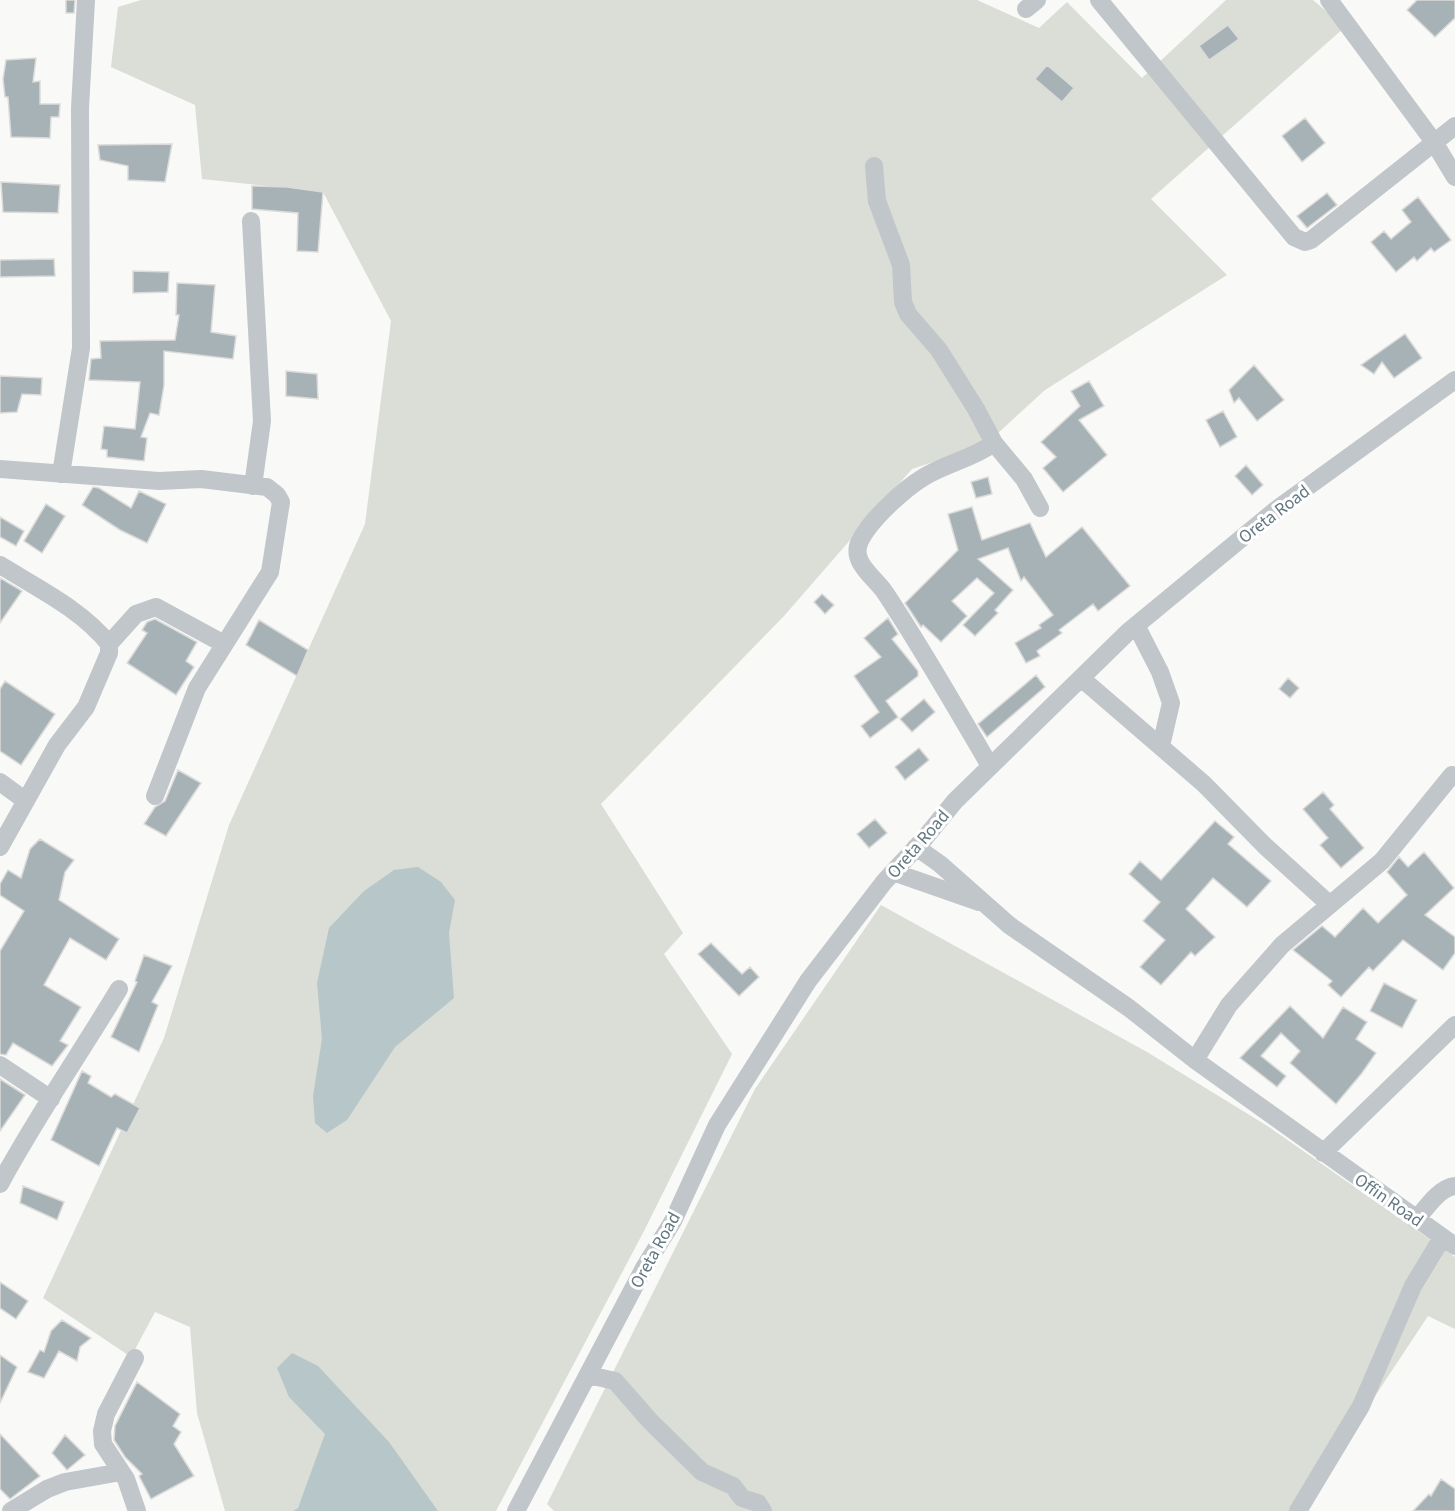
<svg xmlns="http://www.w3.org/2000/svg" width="1455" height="1511" viewBox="0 0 1455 1511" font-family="'Source Sans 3',sans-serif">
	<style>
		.green { fill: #daded6 }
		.water { fill: #b7c6c8 }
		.building { fill: #a7b2b6; stroke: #dbdbd9; stroke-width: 1.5 }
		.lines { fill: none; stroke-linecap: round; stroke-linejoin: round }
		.minor { stroke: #c0c6c9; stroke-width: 18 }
		.labels { text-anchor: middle; stroke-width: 6; stroke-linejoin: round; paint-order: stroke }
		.street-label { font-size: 18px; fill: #647882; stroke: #fff }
	</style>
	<rect width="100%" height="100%" fill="#f9f9f7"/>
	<path class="green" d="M 141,0 L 977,0 L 1039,28 L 1067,2 L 1142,78 L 1226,0 L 1313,0 L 1345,27 L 1151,199 L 1227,275 L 1045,390 L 985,445 L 912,469 L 784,616 L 601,804 L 683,933 L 664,954 L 732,1054 L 644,1231 L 496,1511 L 225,1511 L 197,1413 L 190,1327 L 155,1312 L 131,1357 L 43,1298 L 164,1038 L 229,825 L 365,524 L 391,321 L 323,192 L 202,179 L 195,105 L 111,67 L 118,7 Z
		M 881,905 L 1147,1052 L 1269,1127 L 1455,1257 L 1455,1329 L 1428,1316 L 1299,1511 L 554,1511 L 547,1504 L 755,1089 Z"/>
	<path class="water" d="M 418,867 L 441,882 L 455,900 L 449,933 L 454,998 L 395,1047 L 347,1120 L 327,1133 L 315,1123 L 313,1096 L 322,1039 L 317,983 L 329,928 L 364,891 L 394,870 Z
		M 292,1353 L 318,1366 L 389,1442 L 438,1511 L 293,1511 L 298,1508 L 325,1434 L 289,1397 L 277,1368 Z"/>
	<path class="building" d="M 66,0 L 75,0 L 74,13 L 66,13 Z
		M 1417,0 L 1455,0 L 1455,18 L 1435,37 L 1407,10 Z
		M 1228,25 L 1239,39 L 1209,60 L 1199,46 Z
		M 36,58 L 33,82 L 40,81 L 40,104 L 60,104 L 59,117 L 51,117 L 50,138 L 11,137 L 8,97 L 5,97 L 3,79 L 6,60 Z
		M 1047,65 L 1074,88 L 1062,102 L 1035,79 Z
		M 1305,118 L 1325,143 L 1302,162 L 1282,136 Z
		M 172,144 L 165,182 L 128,180 L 128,166 L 100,160 L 98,145 Z
		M 1,182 L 60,185 L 58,213 L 3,212 Z
		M 252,186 L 287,187 L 323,192 L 318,252 L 297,251 L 298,213 L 252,209 Z
		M 1327,193 L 1337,205 L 1307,228 L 1297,216 Z
		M 1418,197 L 1451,240 L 1434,252 L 1431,248 L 1417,261 L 1414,257 L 1396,272 L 1371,242 L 1384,231 L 1391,239 L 1411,222 L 1402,210 Z
		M 54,259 L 55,276 L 0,277 L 0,260 Z
		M 133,271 L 169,272 L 168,292 L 133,293 Z
		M 177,283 L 215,285 L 211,332 L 236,336 L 233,359 L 164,351 L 164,385 L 159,415 L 150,413 L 141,437 L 147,438 L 144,461 L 107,457 L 107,450 L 101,449 L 104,426 L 135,429 L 140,382 L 89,380 L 91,359 L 101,358 L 100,341 L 175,340 L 179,315 L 176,315 Z
		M 1405,334 L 1422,358 L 1394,378 L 1382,362 L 1374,374 L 1361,365 Z
		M 1254,365 L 1284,400 L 1257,421 L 1239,398 L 1234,403 L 1229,390 Z
		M 286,371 L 317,374 L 318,399 L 286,396 Z
		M 0,376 L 42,378 L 41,395 L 22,394 L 17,412 L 0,413 Z
		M 1089,381 L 1104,406 L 1079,420 L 1107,455 L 1063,492 L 1043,468 L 1056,457 L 1041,442 L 1080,406 L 1071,391 Z
		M 1223,411 L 1237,437 L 1220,447 L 1206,420 Z
		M 1246,465 L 1263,485 L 1252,495 L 1235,476 Z
		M 988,477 L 992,494 L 976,498 L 971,482 Z
		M 93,487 L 99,488 L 131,508 L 139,491 L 166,504 L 147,543 L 120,530 L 82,505 Z
		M 46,504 L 65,516 L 42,553 L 24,541 Z
		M 972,507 L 982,540 L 1030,523 L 1046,557 L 1082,527 L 1130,586 L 1098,611 L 1093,604 L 1059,630 L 1062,633 L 1037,651 L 1040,656 L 1026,663 L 1015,643 L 1041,628 L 1039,625 L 1053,615 L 1024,577 L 1021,581 L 1008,548 L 978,559 L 1013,590 L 995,610 L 998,613 L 975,636 L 963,625 L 994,593 L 977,578 L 952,601 L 967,616 L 941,642 L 923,625 L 921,627 L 905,603 L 958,550 L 948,514 Z
		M 0,517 L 24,531 L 16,546 L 0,537 Z
		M 0,578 L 22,591 L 0,623 Z
		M 822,594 L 834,605 L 825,614 L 814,602 Z
		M 888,618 L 898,634 L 892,639 L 918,671 L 918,676 L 886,701 L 898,717 L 870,738 L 861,726 L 879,712 L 854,676 L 881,657 L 864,638 Z
		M 155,619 L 197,642 L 186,661 L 194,667 L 176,695 L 127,663 L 147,633 L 142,630 L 147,622 Z
		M 259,620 L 308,650 L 297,676 L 246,645 Z
		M 1036,675 L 1045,687 L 987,737 L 978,724 Z
		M 1288,678 L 1299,688 L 1290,698 L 1279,689 Z
		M 5,681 L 55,714 L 21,765 L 0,751 L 0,689 Z
		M 924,699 L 935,712 L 912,732 L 900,719 Z
		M 919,748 L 929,760 L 905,780 L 895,767 Z
		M 178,770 L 201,783 L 166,836 L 144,824 L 155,807 L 165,801 Z
		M 1323,792 L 1334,805 L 1330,809 L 1364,848 L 1341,868 L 1320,845 L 1328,838 L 1303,809 Z
		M 875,819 L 887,833 L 869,848 L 857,834 Z
		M 1215,821 L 1234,837 L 1228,844 L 1271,881 L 1247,907 L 1213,878 L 1186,909 L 1215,937 L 1195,956 L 1191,952 L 1161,985 L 1140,967 L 1165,940 L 1143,921 L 1160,902 L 1129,874 L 1140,861 L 1161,880 Z
		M 40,839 L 74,860 L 65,872 L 59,900 L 119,939 L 106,960 L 70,938 L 44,985 L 81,1007 L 60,1041 L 68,1045 L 52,1066 L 13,1043 L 6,1055 L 0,1054 L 0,951 L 24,911 L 0,895 L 0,884 L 8,870 L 21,878 L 30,849 Z
		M 1424,852 L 1454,888 L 1425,915 L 1455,937 L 1455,953 L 1443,970 L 1403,940 L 1373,971 L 1369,967 L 1341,997 L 1328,985 L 1332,981 L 1293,950 L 1322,926 L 1335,937 L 1363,908 L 1378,923 L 1407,895 L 1387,872 L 1399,857 L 1408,867 Z
		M 711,943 L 742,974 L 750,967 L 759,977 L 739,996 L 698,954 Z
		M 144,955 L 172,966 L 152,1002 L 158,1005 L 139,1052 L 111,1037 L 137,982 L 135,981 Z
		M 1384,983 L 1417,1000 L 1402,1028 L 1370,1011 Z
		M 1290,1006 L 1323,1038 L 1343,1007 L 1367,1022 L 1356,1039 L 1376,1053 L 1362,1073 L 1336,1104 L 1290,1063 L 1300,1051 L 1281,1033 L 1261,1056 L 1286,1076 L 1277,1087 L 1240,1058 Z
		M 82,1071 L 91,1076 L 88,1083 L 111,1097 L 115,1094 L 140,1108 L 127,1133 L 117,1128 L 99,1166 L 51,1140 Z
		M 0,1079 L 25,1095 L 0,1131 Z
		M 23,1186 L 64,1202 L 57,1220 L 20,1203 Z
		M 0,1282 L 28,1301 L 16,1319 L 0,1308 Z
		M 62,1320 L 91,1338 L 80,1347 L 77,1361 L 59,1351 L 44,1378 L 28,1372 L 40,1350 L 44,1352 L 51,1331 Z
		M 0,1355 L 17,1367 L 0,1403 Z
		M 137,1382 L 180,1414 L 173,1426 L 181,1432 L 174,1444 L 194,1476 L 151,1499 L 139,1476 L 142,1474 L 125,1457 L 114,1440 L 115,1426 Z
		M 0,1434 L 40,1476 L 10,1499 L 0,1489 Z
		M 65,1435 L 85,1455 L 67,1470 L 52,1453 Z
		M 1441,1479 L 1455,1489 L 1455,1511 L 1413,1511 L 1429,1494 L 1431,1496 Z"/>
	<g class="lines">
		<path class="minor" d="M 1099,0 L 1294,237 L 1305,242 L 1311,240 L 1455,126
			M 1329,0 L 1434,142 L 1455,177
			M 1026,9 L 1037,0
			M 874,166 L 877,201 L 901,265 L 903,302 L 908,314 L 939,350 L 976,409 L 994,443 L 1024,479 L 1040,508
			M 251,221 L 262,421 L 253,486
			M 0,469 L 159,481 L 201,479 L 267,487 L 277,495 L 281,502 L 270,572 L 197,688 L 155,796
			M 61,474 L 81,348 L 80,108 L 86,0
			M 0,565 C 37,588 81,609 109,644
			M 1136,625 L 1160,672 L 1171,703 L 1161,746
			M 1081,678 L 1204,784 L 1265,846 L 1329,904
			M 990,766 C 956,708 923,650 886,594 C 876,578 849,562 860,541 C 870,520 904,489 924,477 C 947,463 972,459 994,443
			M 0,782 L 26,801
			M 0,847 L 57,745 L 86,707 L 109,653 L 109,644 L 136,614 L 156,607 L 224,644
			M 916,847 L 940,864 L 1009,925 L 1129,1008 L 1195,1060 L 1455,1246
			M 893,872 L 979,902
			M 1195,1060 L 1229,1005 L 1282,945 L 1382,861 L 1452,775
			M 0,1065 L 51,1099
			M 1323,1153 L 1455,1025
			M 0,1184 C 36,1117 80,1054 119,989
			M 1416,1220 C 1426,1208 1439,1188 1455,1186
			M 135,1358 L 106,1414 L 102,1431 L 103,1444 L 126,1479 L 137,1511
			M 589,1375 L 615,1381 L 650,1421 L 702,1472 L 733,1486 L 742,1498 L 758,1503 L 763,1511
			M 11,1511 L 47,1489 L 65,1482 L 121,1472
			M 516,1511 L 644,1268 L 673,1221 L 717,1125 L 808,981 L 884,882 L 924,839 L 955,801 L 1128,632 L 1277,509 L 1455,380
			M 1298,1511 L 1361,1406 L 1413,1286 L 1442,1238"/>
	</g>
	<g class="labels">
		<g class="street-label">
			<text transform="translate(1274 514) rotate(-37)" y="6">Oreta Road</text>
			<text transform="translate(918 844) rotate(-49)" y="6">Oreta Road</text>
			<text transform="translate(1389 1200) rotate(35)" y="6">Offin Road</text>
			<text transform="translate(655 1250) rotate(-61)" y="6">Oreta Road</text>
		</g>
	</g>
</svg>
